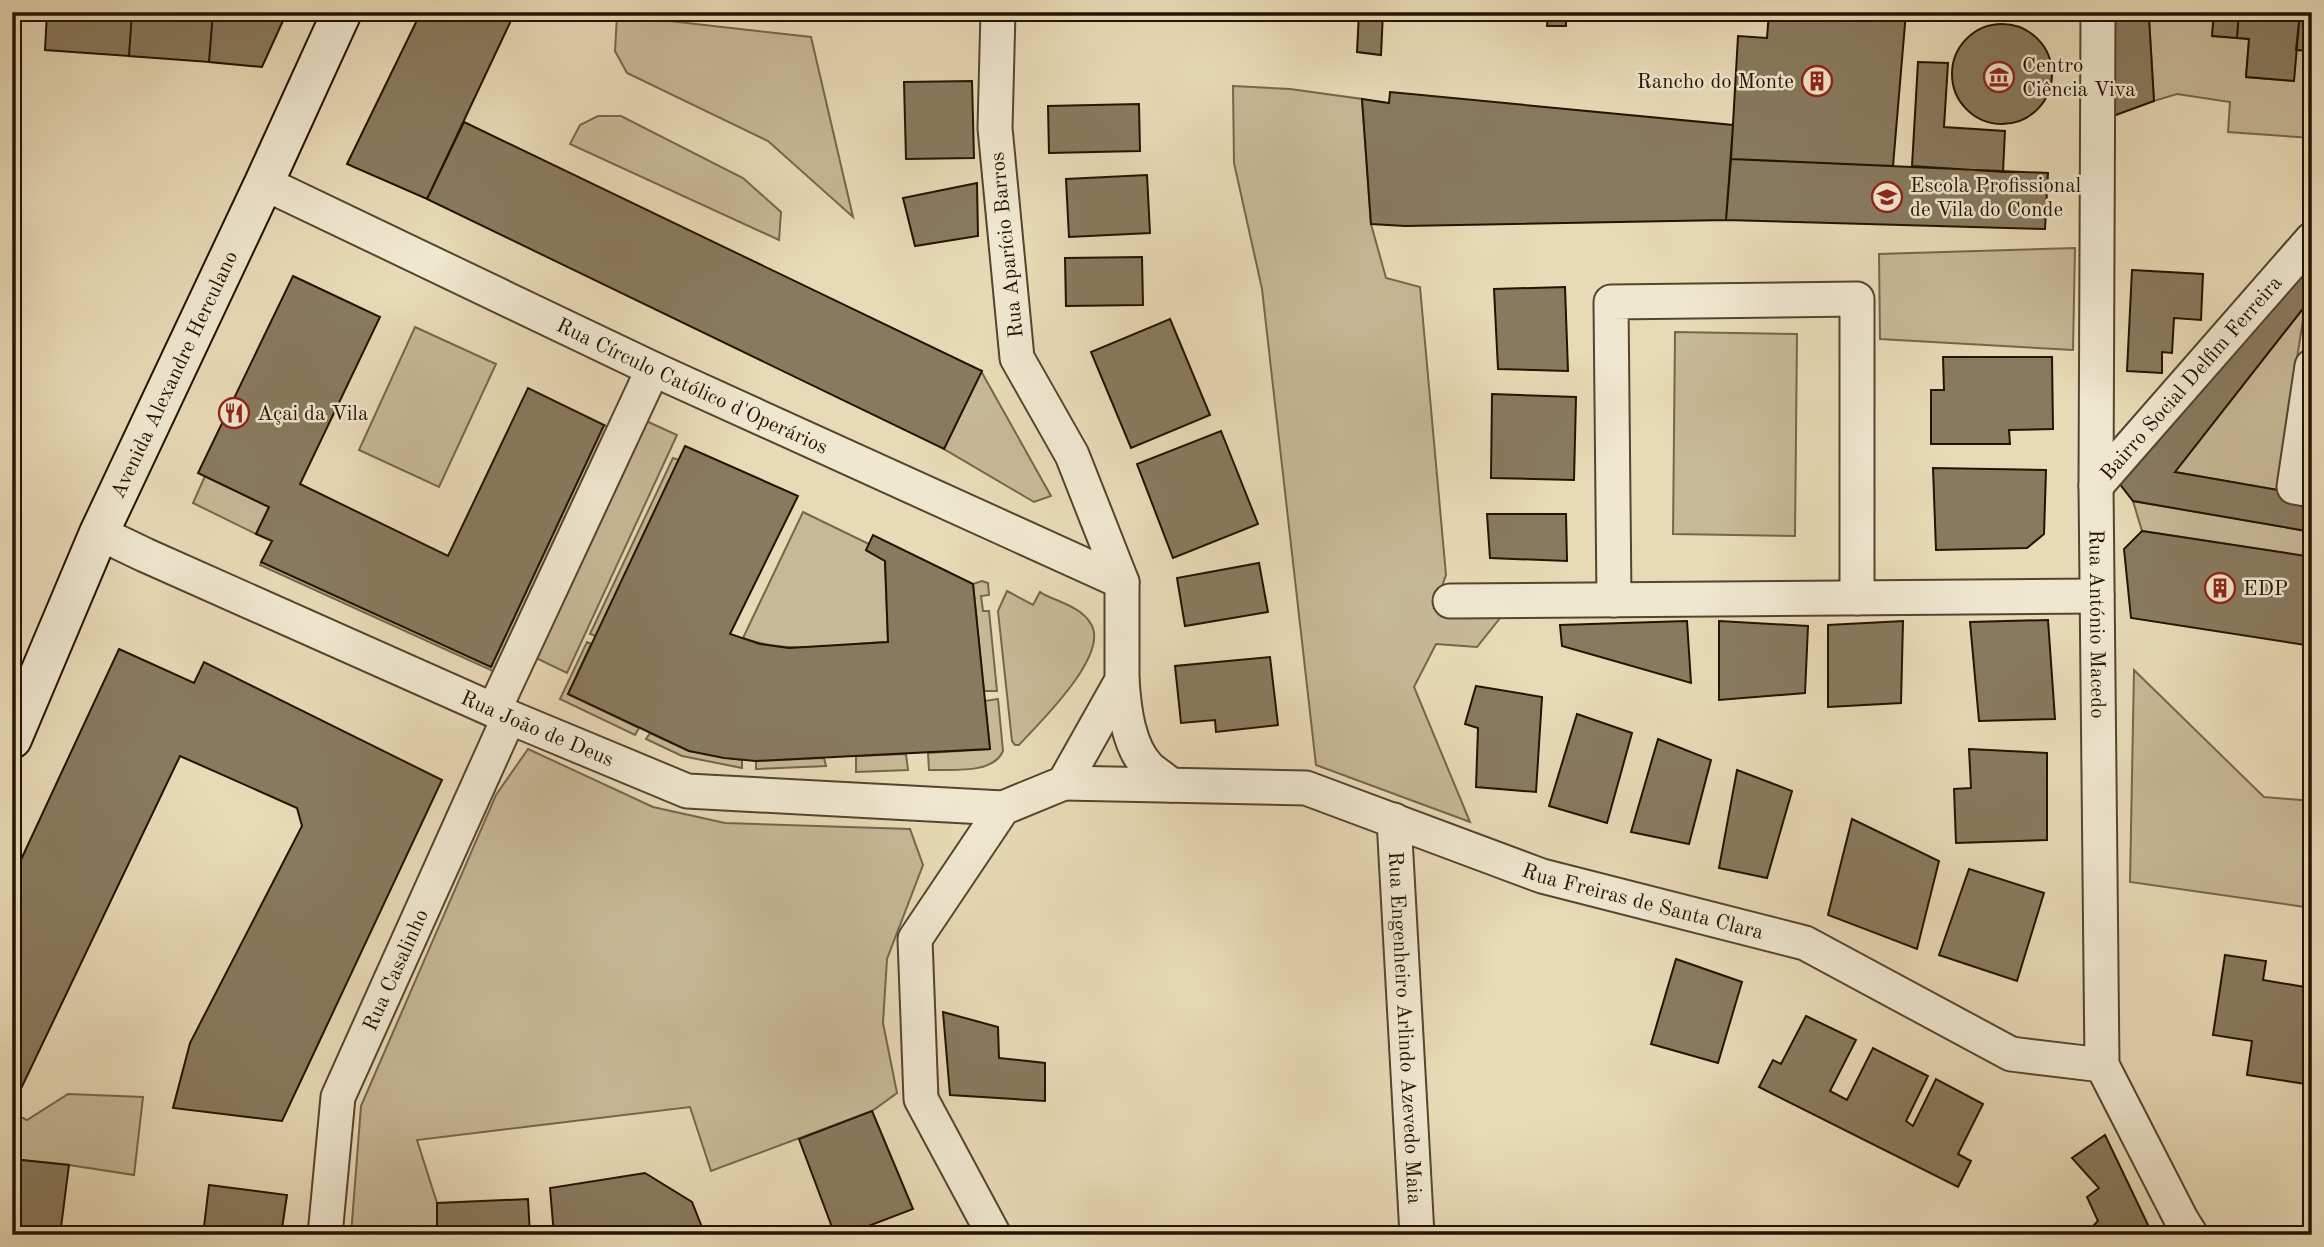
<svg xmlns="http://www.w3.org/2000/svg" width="2324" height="1247" viewBox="0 0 2324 1247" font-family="'Old Standard TT',serif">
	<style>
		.green { fill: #c7b897; stroke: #75664c; stroke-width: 2 }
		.building { fill: #897a5f; stroke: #231301; stroke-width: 2 }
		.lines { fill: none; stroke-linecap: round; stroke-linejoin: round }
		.minor-casing { stroke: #54452e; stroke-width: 37 }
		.secondary-casing { stroke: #231301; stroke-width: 42 }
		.minor { stroke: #f0e7d0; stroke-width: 33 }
		.secondary { stroke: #f0e7d0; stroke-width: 38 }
		.labels { text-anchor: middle; stroke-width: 5; stroke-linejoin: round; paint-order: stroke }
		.poi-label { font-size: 21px; fill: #231301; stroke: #f0e7d0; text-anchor: start }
		.street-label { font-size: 21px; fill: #231301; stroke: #f0e7d0 }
	</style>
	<rect width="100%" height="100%" fill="#e8dab6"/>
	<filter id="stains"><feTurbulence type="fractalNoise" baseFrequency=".00286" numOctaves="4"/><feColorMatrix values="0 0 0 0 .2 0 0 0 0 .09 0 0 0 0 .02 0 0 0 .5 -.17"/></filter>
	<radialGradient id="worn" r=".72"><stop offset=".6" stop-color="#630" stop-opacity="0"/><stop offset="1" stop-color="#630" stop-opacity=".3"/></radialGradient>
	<path class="green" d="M 2184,12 L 2214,12 L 2212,36 L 2249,39 L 2246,77 L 2293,81 L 2296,50 L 2312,51 L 2312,138 L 2228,132 L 2230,102 L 2177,94 L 2154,101 L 2149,18 L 2183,20 Z
		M 617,15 L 811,37 L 853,217 L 768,141 L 627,73 L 615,51 Z
		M 1233,86 L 1290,89 L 1362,99 L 1371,224 L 1386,278 L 1420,287 L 1446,575 L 1434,608 L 1504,613 L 1477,647 L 1436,644 L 1414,687 L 1470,822 L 1316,765 L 1262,289 L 1234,163 Z
		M 598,116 L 621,116 L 743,178 L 781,212 L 779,240 L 570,144 L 580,125 Z
		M 2075,248 L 2073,350 L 1880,339 L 1879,254 Z
		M 2305,306 L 2277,490 L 2175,472 Z
		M 415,327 L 496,364 L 439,487 L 359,450 Z
		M 1675,332 L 1797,334 L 1795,536 L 1673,534 Z
		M 981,371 L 1051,496 L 1034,502 L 944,449 Z
		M 644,420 L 677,435 L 567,673 L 536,658 Z
		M 604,425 L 610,428 L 495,672 L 260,565 L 263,560 L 491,667 Z
		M 673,458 L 679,460 L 596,636 L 590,634 Z
		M 205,476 L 269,507 L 256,534 L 193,503 Z
		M 2133,501 L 2312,532 L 2312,557 L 2142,531 Z
		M 803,512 L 869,544 L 867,551 L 885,561 L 888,642 C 840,644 789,655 743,638 Z
		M 982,581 L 988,583 L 989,595 L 981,596 L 983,611 L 989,611 L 997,691 L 984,691 L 973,584 Z
		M 1007,591 L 1033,605 L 1040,592 L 1045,595 C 1060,602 1082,608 1091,624 C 1110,655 1039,723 1019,745 L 1015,745 L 1012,741 L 998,611 Z
		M 587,642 L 591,644 L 568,694 L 639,728 L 635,735 L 560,699 Z
		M 2134,670 L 2264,797 L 2312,801 L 2312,908 L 2130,882 Z
		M 998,699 L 1003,751 C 993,775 950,769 929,770 L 928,753 L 990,749 L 985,701 Z
		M 650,733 L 689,751 L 742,760 L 742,768 L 682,756 L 646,739 Z
		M 528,749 L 653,807 L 725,823 L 910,829 L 923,865 L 887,959 L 883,1023 L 897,1093 L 872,1111 L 711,1171 L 690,1107 L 417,1140 L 437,1203 L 437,1235 L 351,1235 L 361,1106 L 496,795 Z
		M 906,754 L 908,770 L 856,772 L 856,756 Z
		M 824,758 L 826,766 L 756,769 L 756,761 Z
		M 68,1094 L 143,1097 L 134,1175 L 69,1165 L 12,1159 L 12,1113 L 27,1120 Z"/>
	<path class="building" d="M 47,12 L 132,12 L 129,56 L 45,50 Z
		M 132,12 L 213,12 L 209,62 L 129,56 Z
		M 213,12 L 287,12 L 262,67 L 209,62 Z
		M 421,12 L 515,12 L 427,199 L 347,164 Z
		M 1359,12 L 1383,12 L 1381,55 L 1357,52 Z
		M 1548,12 L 1566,12 L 1566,26 L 1547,26 Z
		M 1637,12 L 1725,12 L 1725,21 L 1637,15 Z
		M 1769,12 L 1906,12 L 1893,166 L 1731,159 L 1738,36 L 1767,38 Z
		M 2113,12 L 2184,12 L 2184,20 L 2113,15 Z
		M 2214,12 L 2239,12 L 2237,38 L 2212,36 Z
		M 2239,12 L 2300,12 L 2294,81 L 2246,77 L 2249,39 L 2237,38 Z
		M 2300,12 L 2312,12 L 2312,51 L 2296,50 Z
		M 2113,15 L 2149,18 L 2154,101 L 2113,116 Z
		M1952 74a50 50 0 1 1 100 0a50 50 0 1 1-100 0Z
		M 1918,62 L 1948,63 L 1944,127 L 2005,131 L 2003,172 L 1912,166 Z
		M 972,81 L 974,158 L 906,159 L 904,82 Z
		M 1390,92 L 1733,125 L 1726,220 L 1405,226 L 1371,224 L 1362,99 L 1389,103 Z
		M 1139,104 L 1140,151 L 1049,153 L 1048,106 Z
		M 464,122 L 982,371 L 944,449 L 427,199 Z
		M 1731,159 L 2048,173 L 2045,229 L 1726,220 Z
		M 1147,175 L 1150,233 L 1069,237 L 1066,179 Z
		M 977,183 L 978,236 L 915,246 L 903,198 Z
		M 1142,257 L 1143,305 L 1066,306 L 1065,258 Z
		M 2308,269 L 2305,306 L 2175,472 L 2312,496 L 2312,532 L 2133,501 L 2119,483 Z
		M 2132,270 L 2203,274 L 2201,320 L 2174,318 L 2172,353 L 2162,352 L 2162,373 L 2127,371 Z
		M 293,276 L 380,317 L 300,484 L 448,556 L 528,388 L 604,425 L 491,667 L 261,562 L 272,541 L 256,534 L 269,507 L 198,473 Z
		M 1565,287 L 1568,371 L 1498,369 L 1494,289 Z
		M 1170,319 L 1210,415 L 1131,448 L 1091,352 Z
		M 1943,357 L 2052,357 L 2053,429 L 2009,430 L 2010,444 L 1931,444 L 1931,390 L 1944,390 Z
		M 1492,394 L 1576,397 L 1574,480 L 1491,478 Z
		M 1221,431 L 1258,524 L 1173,558 L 1137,464 Z
		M 685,446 L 798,496 L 730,634 L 760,644 L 789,648 L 888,642 L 885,561 L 866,550 L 873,535 L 973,584 L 990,749 L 756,761 L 724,758 L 689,751 L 568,694 Z
		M 1933,468 L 2046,470 L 2044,534 L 2027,548 L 1936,550 Z
		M 1487,514 L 1566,514 L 1567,561 L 1490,558 Z
		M 2142,531 L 2312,557 L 2312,646 L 2131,618 L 2124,549 Z
		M 1259,563 L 1268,612 L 1185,626 L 1177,578 Z
		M 2048,620 L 2055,719 L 1979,721 L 1970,622 Z
		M 1687,621 L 1691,683 L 1562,646 L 1560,625 Z
		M 1719,621 L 1808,626 L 1805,693 L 1719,700 Z
		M 1903,621 L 1901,703 L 1828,707 L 1828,625 Z
		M 119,649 L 194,683 L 204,662 L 442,780 L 282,1121 L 173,1108 L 190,1043 L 302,826 L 297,808 L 180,756 L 18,1095 L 12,1092 L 12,879 Z
		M 1270,657 L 1278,725 L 1216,732 L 1215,720 L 1181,723 L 1175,666 Z
		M 1476,686 L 1542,697 L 1536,792 L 1476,787 L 1478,728 L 1465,724 Z
		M 1577,714 L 1632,733 L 1607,823 L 1549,806 Z
		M 1658,739 L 1711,760 L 1689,844 L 1631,832 Z
		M 1969,749 L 2047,753 L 2047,840 L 1956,843 L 1954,789 L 1971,788 Z
		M 1737,770 L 1792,791 L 1767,878 L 1719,868 Z
		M 1852,819 L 1939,861 L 1917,949 L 1828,915 Z
		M 1969,869 L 2044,893 L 2017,981 L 1939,955 Z
		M 2225,955 L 2266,961 L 2263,980 L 2305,987 L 2308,971 L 2312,971 L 2312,1085 L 2247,1075 L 2252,1041 L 2213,1035 Z
		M 1676,959 L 1742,982 L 1718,1063 L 1651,1044 Z
		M 943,1012 L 998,1027 L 999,1058 L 1045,1063 L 1045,1101 L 950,1095 Z
		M 1806,1016 L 1856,1040 L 1830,1091 L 1847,1100 L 1873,1048 L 1928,1076 L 1906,1121 L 1913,1126 L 1936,1079 L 1983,1104 L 1958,1154 L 1971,1161 L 1958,1187 L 1759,1087 L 1773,1060 L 1781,1064 Z
		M 872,1111 L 913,1209 L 845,1235 L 835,1235 L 799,1139 Z
		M 2105,1135 L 2148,1225 L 2133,1235 L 2084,1235 L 2098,1221 L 2087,1197 L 2099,1188 L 2072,1158 Z
		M 12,1159 L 69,1165 L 60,1235 L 12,1235 Z
		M 645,1173 L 692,1202 L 705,1235 L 554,1235 L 550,1188 Z
		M 209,1185 L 287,1195 L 281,1235 L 203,1235 Z
		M 528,1199 L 530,1235 L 437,1235 L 437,1203 Z"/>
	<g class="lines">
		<g class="minor-casing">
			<g id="minor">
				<path id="s1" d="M 2098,12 L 2096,486 L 2102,1065 L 2181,1219 L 2191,1235"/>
				<path id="s2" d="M 264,183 L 653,369 L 1122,582"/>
				<path d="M 2312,366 L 2294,487 L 2312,490"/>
				<path id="s3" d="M 2096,486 L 2312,239"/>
				<path id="s4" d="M 99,533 L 145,555 L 509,717 L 687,791 L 1003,808"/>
				<path d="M 1614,600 L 1611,302 L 1857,299 L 1857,598"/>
				<path d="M 1450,601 L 2097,596"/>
				<path d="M 1122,680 C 1124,708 1128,747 1149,768 C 1156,774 1164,779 1171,785"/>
				<path d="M 494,710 L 653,369"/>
				<path id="s5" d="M 1064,783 L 1306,788 L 1542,876 L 1805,943 L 2011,1054 L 2102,1065"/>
				<path id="s6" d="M 1394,820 L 1417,1235"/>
				<path id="s7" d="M 325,1235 L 338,1097 L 509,717"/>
				<path d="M 994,1235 L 921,1099 L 915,939 L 1003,808 L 1064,783 L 1122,680 L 1122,582 L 1072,455 L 1017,358 L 995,128 L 998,12"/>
			</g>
		</g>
		<g class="secondary-casing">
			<g id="secondary">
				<path id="s8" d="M 12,739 L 99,533 L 264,183 L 342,12"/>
			</g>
		</g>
		<use href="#minor" class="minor"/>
		<use href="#secondary" class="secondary"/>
	</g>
	<defs>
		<g id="museum-ring" transform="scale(1.575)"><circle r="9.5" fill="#f0e7d0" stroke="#8f2418" stroke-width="1.5"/><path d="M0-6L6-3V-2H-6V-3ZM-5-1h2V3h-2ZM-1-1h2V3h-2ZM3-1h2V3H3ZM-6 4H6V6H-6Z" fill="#8f2418"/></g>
		<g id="building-ring" transform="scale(1.575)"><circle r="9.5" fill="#f0e7d0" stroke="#8f2418" stroke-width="1.5"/><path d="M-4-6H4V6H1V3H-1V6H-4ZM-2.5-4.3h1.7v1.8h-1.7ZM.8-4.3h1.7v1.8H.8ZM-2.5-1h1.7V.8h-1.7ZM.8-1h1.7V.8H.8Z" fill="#8f2418"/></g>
		<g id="school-ring" transform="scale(1.575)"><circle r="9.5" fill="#f0e7d0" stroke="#8f2418" stroke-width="1.5"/><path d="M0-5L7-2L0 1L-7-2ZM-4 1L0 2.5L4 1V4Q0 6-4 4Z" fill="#8f2418"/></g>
		<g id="restaurant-ring" transform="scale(1.575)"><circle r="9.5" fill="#f0e7d0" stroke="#8f2418" stroke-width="1.5"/><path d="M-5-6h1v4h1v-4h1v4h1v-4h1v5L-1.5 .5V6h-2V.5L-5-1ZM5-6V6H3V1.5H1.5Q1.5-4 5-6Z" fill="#8f2418"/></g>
	</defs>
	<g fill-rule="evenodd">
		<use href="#museum-ring" x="1999" y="77"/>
		<use href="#building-ring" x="1817" y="81"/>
		<use href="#school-ring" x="1887" y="197"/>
		<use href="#restaurant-ring" x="234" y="413"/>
		<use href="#building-ring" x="2220" y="588"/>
	</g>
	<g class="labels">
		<g class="poi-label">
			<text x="2022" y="72">Centro<tspan x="2022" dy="24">Ciência Viva</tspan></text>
			<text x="1794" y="88" text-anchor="end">Rancho do Monte</text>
			<text x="1910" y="192">Escola Profissional<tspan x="1910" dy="24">de Vila do Conde</tspan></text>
			<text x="257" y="420">Açai da Vila</text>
			<text x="2243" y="595">EDP</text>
		</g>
		<g class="street-label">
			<text transform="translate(1006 245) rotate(-96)" y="7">Rua Aparício Barros</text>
			<text dy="7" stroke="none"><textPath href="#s8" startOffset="399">Avenida Alexandre Herculano</textPath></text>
			<text dy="7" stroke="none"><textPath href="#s3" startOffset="144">Bairro Social Delfim Ferreira</textPath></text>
			<text dy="7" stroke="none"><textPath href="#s2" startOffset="474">Rua Círculo Católico d'Operários</textPath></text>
			<text dy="7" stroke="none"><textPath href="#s1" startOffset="612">Rua António Macedo</textPath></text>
			<text dy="7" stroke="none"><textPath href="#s4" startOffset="480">Rua João de Deus</textPath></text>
			<text dy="7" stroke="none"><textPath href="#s5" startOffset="598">Rua Freiras de Santa Clara</textPath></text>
			<text dy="7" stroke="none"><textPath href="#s7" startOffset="278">Rua Casalinho</textPath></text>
			<text dy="7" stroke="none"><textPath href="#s6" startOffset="208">Rua Engenheiro Arlindo Azevedo Maia</textPath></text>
		</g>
	</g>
	<rect width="2324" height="1247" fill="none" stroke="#e8dab6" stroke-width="42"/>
	<rect x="14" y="14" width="2296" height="1219" fill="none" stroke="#231301" stroke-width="3.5"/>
	<rect x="21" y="21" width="2282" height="1205" fill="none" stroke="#231301" stroke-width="2"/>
	<rect width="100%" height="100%" filter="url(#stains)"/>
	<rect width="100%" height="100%" fill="url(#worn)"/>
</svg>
